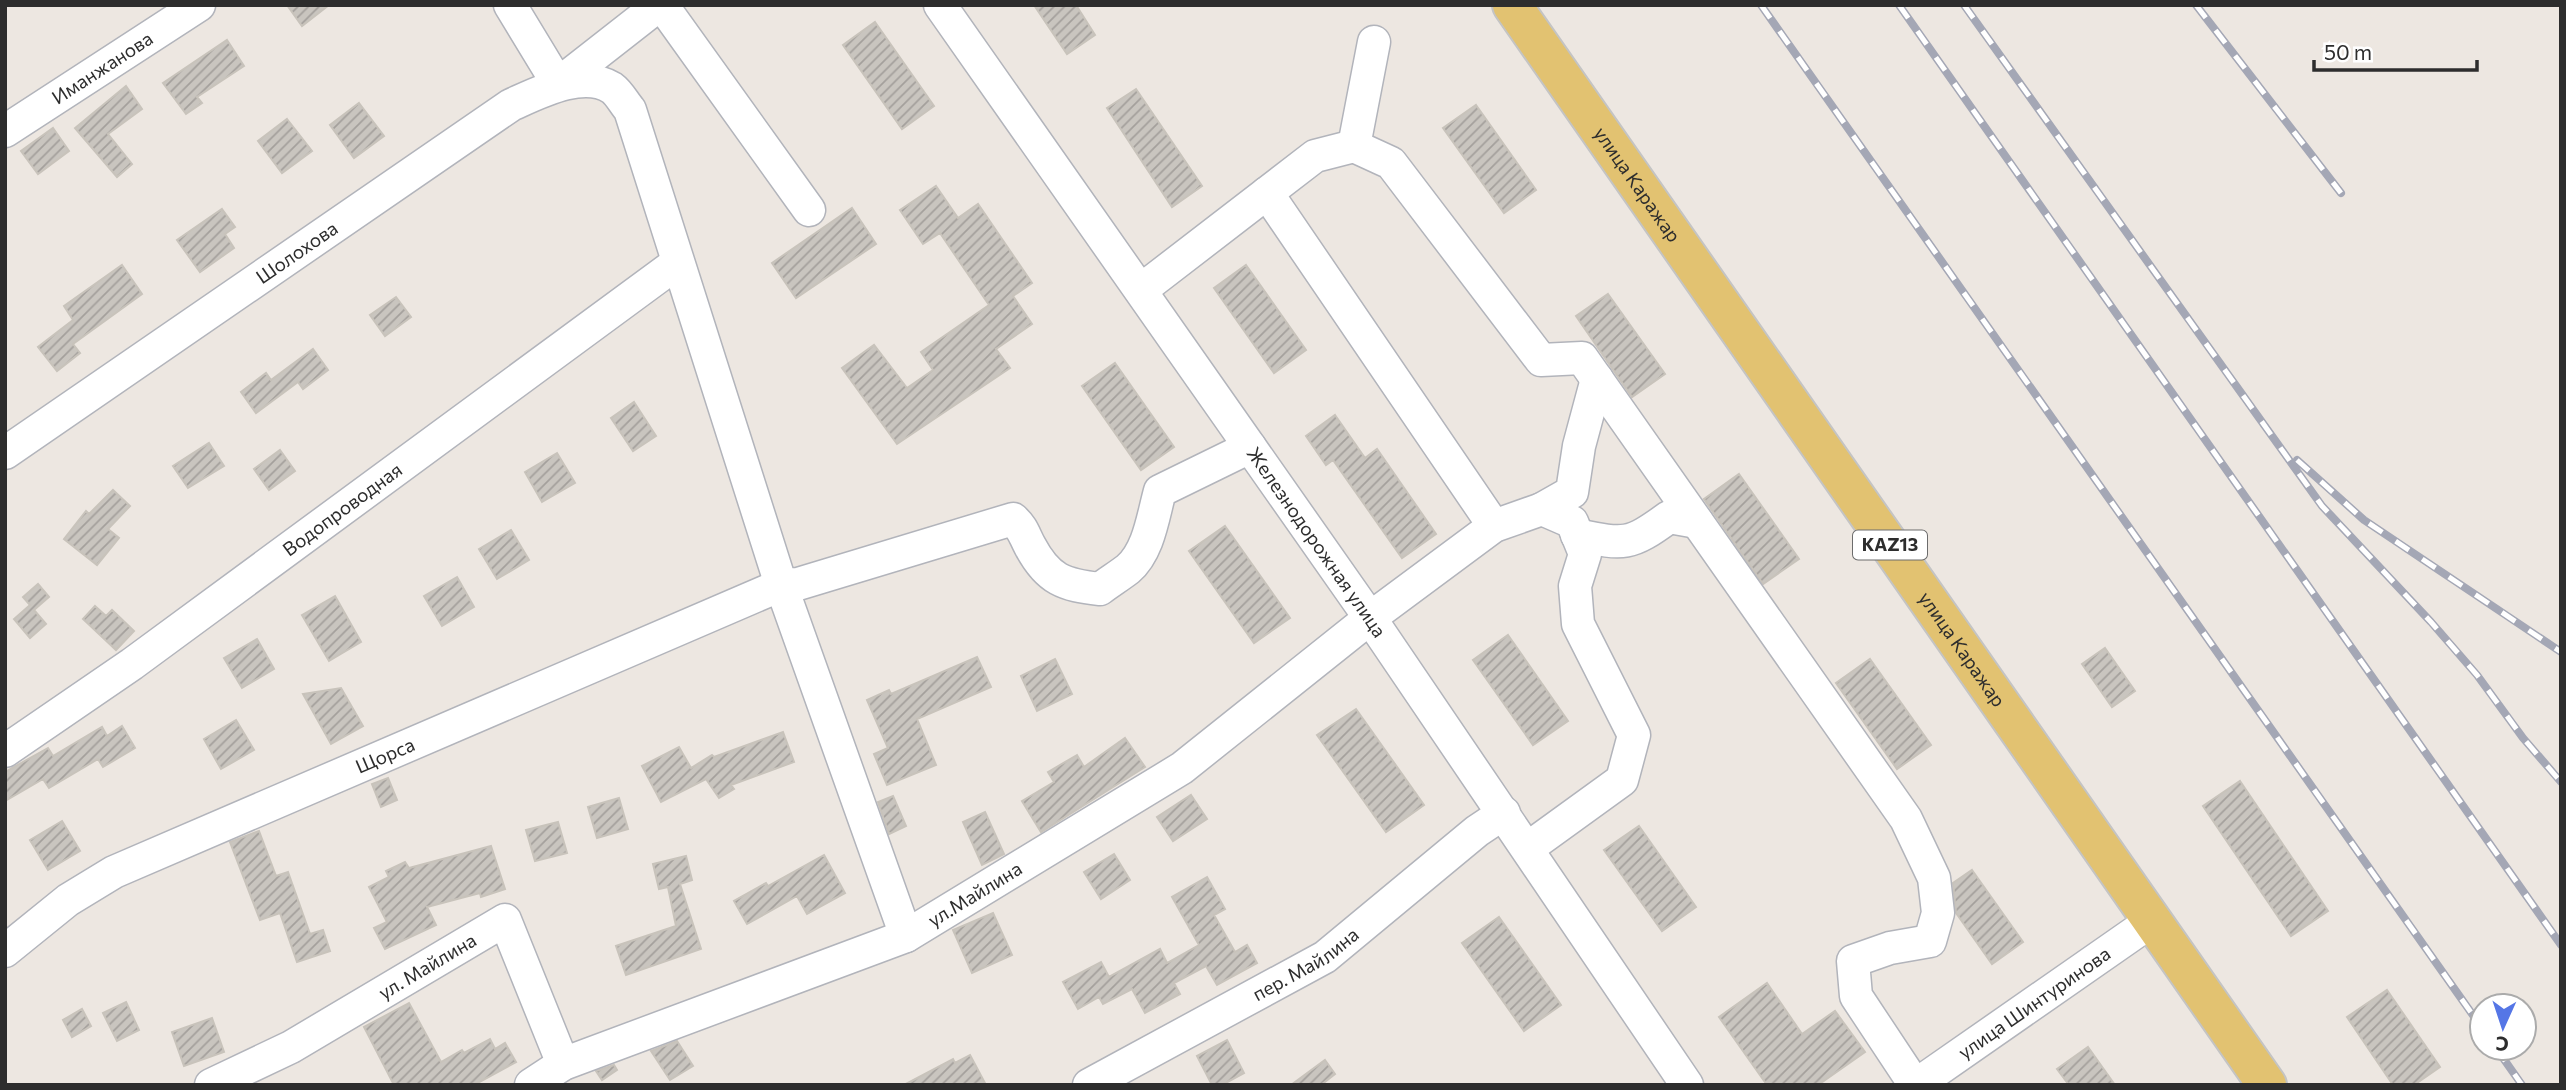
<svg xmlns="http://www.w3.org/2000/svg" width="2566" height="1090" viewBox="0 0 2566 1090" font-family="Commissioner,sans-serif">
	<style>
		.building { fill: url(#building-hatch); stroke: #c8c3bb; stroke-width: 2 }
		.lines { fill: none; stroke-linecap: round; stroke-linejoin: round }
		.minor-casing { stroke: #b2b4bb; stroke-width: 35 }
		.major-casing { stroke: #c4c4c4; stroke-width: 42 }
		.minor { stroke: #fff; stroke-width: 32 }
		.major { stroke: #e2c271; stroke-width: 38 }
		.rail-casing { stroke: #a4a7b5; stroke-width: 8 }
		.rail { stroke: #fff; stroke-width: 5; stroke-dasharray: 16; stroke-linecap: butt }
		.labels { text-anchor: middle; stroke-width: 7; stroke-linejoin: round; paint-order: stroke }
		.shield { fill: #fff; stroke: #6c6c6c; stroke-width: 2 }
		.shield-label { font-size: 18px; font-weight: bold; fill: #2d2d2d }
		.street-label { font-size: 19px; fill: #2d2d2d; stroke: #fff }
	</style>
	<defs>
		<pattern id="building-hatch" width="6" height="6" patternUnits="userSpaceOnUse" patternTransform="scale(1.75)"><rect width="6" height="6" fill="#c9c5bf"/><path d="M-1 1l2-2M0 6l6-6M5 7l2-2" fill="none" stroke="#a4a09c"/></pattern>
	</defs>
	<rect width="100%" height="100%" fill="#ede7e1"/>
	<path class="building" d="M 287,5 L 329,5 L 302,26 Z
		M 1034,5 L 1076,5 L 1095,35 L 1067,54 Z
		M 875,22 L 934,106 L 902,129 L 843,45 Z
		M 227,40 L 244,66 L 197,97 L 202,103 L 186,114 L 163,83 Z
		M 126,86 L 142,109 L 108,134 L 132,164 L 117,177 L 75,128 Z
		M 1136,89 L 1202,186 L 1172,207 L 1107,108 Z
		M 359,103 L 384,136 L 354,158 L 330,125 Z
		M 1476,105 L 1536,190 L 1504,213 L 1443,128 Z
		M 287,119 L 312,151 L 282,173 L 258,141 Z
		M 53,128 L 69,151 L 38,174 L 21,151 Z
		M 936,186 L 958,218 L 978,204 L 1032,283 L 1013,296 L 1032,324 L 996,349 L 1010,368 L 897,444 L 842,368 L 874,345 L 907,388 L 933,370 L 921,352 L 989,305 L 940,233 L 923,244 L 900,210 Z
		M 852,208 L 876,244 L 796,298 L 772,263 Z
		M 222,209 L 235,227 L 225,234 L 234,248 L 200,272 L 177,240 Z
		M 122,265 L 142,294 L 73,344 L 80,353 L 57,371 L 38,347 L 73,320 L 64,306 Z
		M 1246,265 L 1306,350 L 1274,373 L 1214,288 Z
		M 1608,294 L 1665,374 L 1632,397 L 1576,316 Z
		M 396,297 L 411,317 L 385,336 L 370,315 Z
		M 313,349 L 328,370 L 303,389 L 298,382 L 256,413 L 241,392 L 266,373 L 271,380 Z
		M 1115,363 L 1174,447 L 1141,470 L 1082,386 Z
		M 634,402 L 656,436 L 633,451 L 611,418 Z
		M 1335,415 L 1365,458 L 1377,449 L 1436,534 L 1402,558 L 1333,460 L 1326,465 L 1306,436 Z
		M 209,443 L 224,466 L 188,488 L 173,466 Z
		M 280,450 L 295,471 L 269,490 L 254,469 Z
		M 557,453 L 575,483 L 542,502 L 525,472 Z
		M 1739,474 L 1799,559 L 1763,584 L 1704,499 Z
		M 113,490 L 130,506 L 108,529 L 119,538 L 97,565 L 64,539 L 86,511 L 89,514 Z
		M 1225,526 L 1290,618 L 1254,643 L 1189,551 Z
		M 511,530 L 529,560 L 497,579 L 479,549 Z
		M 457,577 L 474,607 L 442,626 L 424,596 Z
		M 38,584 L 49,597 L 34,610 L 46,624 L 30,638 L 14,619 L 30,605 L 23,597 Z
		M 335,596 L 361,642 L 329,661 L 302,615 Z
		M 95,606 L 106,616 L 112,610 L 134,631 L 116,650 L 83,619 Z
		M 1508,635 L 1568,721 L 1533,745 L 1473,660 Z
		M 257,639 L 274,669 L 242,688 L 224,658 Z
		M 2105,648 L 2135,691 L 2112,707 L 2082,664 Z
		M 977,657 L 991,687 L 917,719 L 936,765 L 887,785 L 874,754 L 888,748 L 867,700 L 889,690 L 891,694 Z
		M 1055,659 L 1072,694 L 1037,711 L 1021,676 Z
		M 1870,659 L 1931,745 L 1897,769 L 1836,683 Z
		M 341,688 L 363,726 L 331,744 L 303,694 Z
		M 1356,709 L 1424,805 L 1386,832 L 1317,735 Z
		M 236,720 L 254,750 L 221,769 L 204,739 Z
		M 122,726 L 135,748 L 103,767 L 98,759 L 49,788 L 43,779 L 5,801 L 5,772 L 48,748 L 53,756 L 102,727 L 107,736 Z
		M 783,732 L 794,762 L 731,785 L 734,789 L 719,798 L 706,779 L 661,802 L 642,766 L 679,747 L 691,768 L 712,755 L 714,757 Z
		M 1125,738 L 1145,767 L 1041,832 L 1022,801 L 1054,782 L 1048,772 L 1077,755 L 1084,767 Z
		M 388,778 L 397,800 L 381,807 L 372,784 Z
		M 2240,781 L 2328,911 L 2291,936 L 2203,806 Z
		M 1191,795 L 1207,819 L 1173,841 L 1157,817 Z
		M 893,796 L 906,826 L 889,834 L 878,802 Z
		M 619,798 L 628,829 L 597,838 L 588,807 Z
		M 985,812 L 1004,854 L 982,865 L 963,822 Z
		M 62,821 L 80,851 L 48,870 L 30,840 Z
		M 558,822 L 567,853 L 535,861 L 526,830 Z
		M 1639,826 L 1696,907 L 1662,931 L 1604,850 Z
		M 259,831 L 276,876 L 288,872 L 310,934 L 323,930 L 330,951 L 297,962 L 280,913 L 260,920 L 230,842 Z
		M 491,846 L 505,889 L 481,897 L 480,893 L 427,907 L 436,925 L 385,949 L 374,928 L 387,922 L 369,887 L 389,877 L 386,871 L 405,862 L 409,868 Z
		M 1114,854 L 1130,880 L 1101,899 L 1084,872 Z
		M 824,855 L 845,893 L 807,914 L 797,896 L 747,924 L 734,901 L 766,883 L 768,886 Z
		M 686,856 L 692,880 L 680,884 L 701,949 L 626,975 L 616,946 L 676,926 L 668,887 L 659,889 L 653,864 Z
		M 1972,870 L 2023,942 L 1992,964 L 1956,913 L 1953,883 Z
		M 1207,877 L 1225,909 L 1214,915 L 1235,952 L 1247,945 L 1257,963 L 1217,985 L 1206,966 L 1174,983 L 1180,994 L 1145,1013 L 1132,989 L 1103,1004 L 1099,997 L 1078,1009 L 1063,982 L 1101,962 L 1109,977 L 1160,949 L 1167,963 L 1199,945 L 1172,897 Z
		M 993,913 L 1012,955 L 972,973 L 953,930 Z
		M 1499,917 L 1561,1005 L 1524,1031 L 1462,943 Z
		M 1767,983 L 1802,1034 L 1835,1011 L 1865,1052 L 1818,1085 L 1767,1085 L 1719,1017 Z
		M 2387,990 L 2440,1067 L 2414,1085 L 2393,1085 L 2347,1017 Z
		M 126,1002 L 139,1030 L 117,1041 L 103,1013 Z
		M 409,1003 L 441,1062 L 462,1050 L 464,1053 L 490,1039 L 495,1049 L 505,1043 L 516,1062 L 474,1085 L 394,1085 L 364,1027 Z
		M 82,1009 L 91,1026 L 72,1037 L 63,1020 Z
		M 212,1018 L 224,1052 L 184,1066 L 172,1032 Z
		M 1227,1040 L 1244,1073 L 1222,1085 L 1212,1085 L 1197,1056 Z
		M 677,1041 L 693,1066 L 670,1080 L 651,1051 Z
		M 2088,1047 L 2115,1085 L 2069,1085 L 2057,1069 Z
		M 970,1055 L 986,1085 L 904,1085 L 953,1059 L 955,1063 Z
		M 1325,1060 L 1335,1074 L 1321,1085 L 1291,1085 Z
		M 614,1065 L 617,1070 L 602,1080 L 596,1071 Z"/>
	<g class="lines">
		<g class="minor-casing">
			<g id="minor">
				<path d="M 510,5 L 558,84 L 659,5"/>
				<path d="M 662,5 L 809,210"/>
				<path id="s1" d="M 940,5 L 1370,618 L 1687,1085"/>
				<path id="s2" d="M 5,131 L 199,5"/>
				<path d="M 1354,146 L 1374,42"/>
				<path d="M 1267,193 L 1494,526"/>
				<path d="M 1141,290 L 1315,156 L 1354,146 L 1391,163 L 1541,360 L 1582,358 L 1906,819 L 1934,878 L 1938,913 L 1930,941 L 1890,948 L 1853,961 L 1856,996 L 1915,1085"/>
				<path id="s3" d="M 5,453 L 511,105 C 538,93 583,69 612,88 C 619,93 624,103 630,110 L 781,585 L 906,936"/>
				<path d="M 1542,509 L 1572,492 L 1579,446 L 1597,379"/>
				<path d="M 1577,535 C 1625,545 1629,546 1669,517 L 1697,522"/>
				<path id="s4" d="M 5,751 L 132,664 L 677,263"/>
				<path id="s5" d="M 5,951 L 68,900 L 114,872 L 781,585 L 798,584 L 1013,519 C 1023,528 1024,535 1030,546 C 1048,580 1064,585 1100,589 C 1109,582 1119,576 1128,569 C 1149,551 1153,516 1160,491 L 1250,447"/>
				<path id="s6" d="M 211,1085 L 291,1047 L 505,920 L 563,1064"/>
				<path id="s7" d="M 531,1085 L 563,1064 L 906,936 L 1182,768 L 1370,618 L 1494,526 L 1542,509 L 1572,522 L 1585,554 L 1575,586 L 1578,624 L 1634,735 L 1622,780 L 1528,848"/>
				<path id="s8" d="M 1089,1085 L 1325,957 L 1477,831 L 1504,813"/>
				<path id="s9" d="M 1916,1085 L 2153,920"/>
			</g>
		</g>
		<g class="major-casing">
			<g id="major">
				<path id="s10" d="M 1512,5 L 2267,1085"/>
			</g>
		</g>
		<use href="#minor" class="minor"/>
		<use href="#major" class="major"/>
		<g class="rail-casing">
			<path id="rail" d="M 1761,5 L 2482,1028
				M 1899,5 L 2561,945
				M 1964,5 L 2322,506 L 2431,622 L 2477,675 L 2523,738 L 2561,782
				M 2196,5 L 2341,193
				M 2297,460 L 2364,520 L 2561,652
				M 2496,1048 L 2522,1085"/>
		</g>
		<use href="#rail" class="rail"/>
	</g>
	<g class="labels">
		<rect class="shield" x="1853" y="530.5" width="74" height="29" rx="5"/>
		<g class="shield-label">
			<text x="1890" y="551">KAZ13</text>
		</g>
		<g class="street-label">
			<text dy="7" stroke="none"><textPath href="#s2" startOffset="116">Иманжанова</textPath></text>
			<text dy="7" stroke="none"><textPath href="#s10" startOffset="219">улица Каражар</textPath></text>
			<text dy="7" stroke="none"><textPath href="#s3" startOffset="354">Шолохова</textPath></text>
			<text dy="7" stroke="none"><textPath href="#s4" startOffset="415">Водопроводная</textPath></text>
			<text dy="7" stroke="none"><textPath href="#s1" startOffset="656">Железнодорожная улица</textPath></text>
			<text dy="7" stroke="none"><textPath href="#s10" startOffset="786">улица Каражар</textPath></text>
			<text dy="7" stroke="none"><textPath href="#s5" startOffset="430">Щорса</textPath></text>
			<text dy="7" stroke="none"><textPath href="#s7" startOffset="485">ул.Майлина</textPath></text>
			<text dy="7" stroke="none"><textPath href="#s8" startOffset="248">пер. Майлина</textPath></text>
			<text dy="7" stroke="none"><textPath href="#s6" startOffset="247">ул. Майлина</textPath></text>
			<text dy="7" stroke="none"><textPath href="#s9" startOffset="144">улица Шинтуринова</textPath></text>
		</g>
	</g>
	<rect width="2566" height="1090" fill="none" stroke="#2d2d2d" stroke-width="14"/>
	<g transform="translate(2503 1027) rotate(183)"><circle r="33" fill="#ffffff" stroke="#ababab" stroke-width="2"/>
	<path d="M0-5L12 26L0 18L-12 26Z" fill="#5576e6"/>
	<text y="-10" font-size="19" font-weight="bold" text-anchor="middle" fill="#2d2d2d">С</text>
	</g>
	<path d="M2314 60v10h163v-10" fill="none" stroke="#2d2d2d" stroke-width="3.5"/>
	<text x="2324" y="60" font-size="21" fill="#2d2d2d" stroke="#ffffff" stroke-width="5" paint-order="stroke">50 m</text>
</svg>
